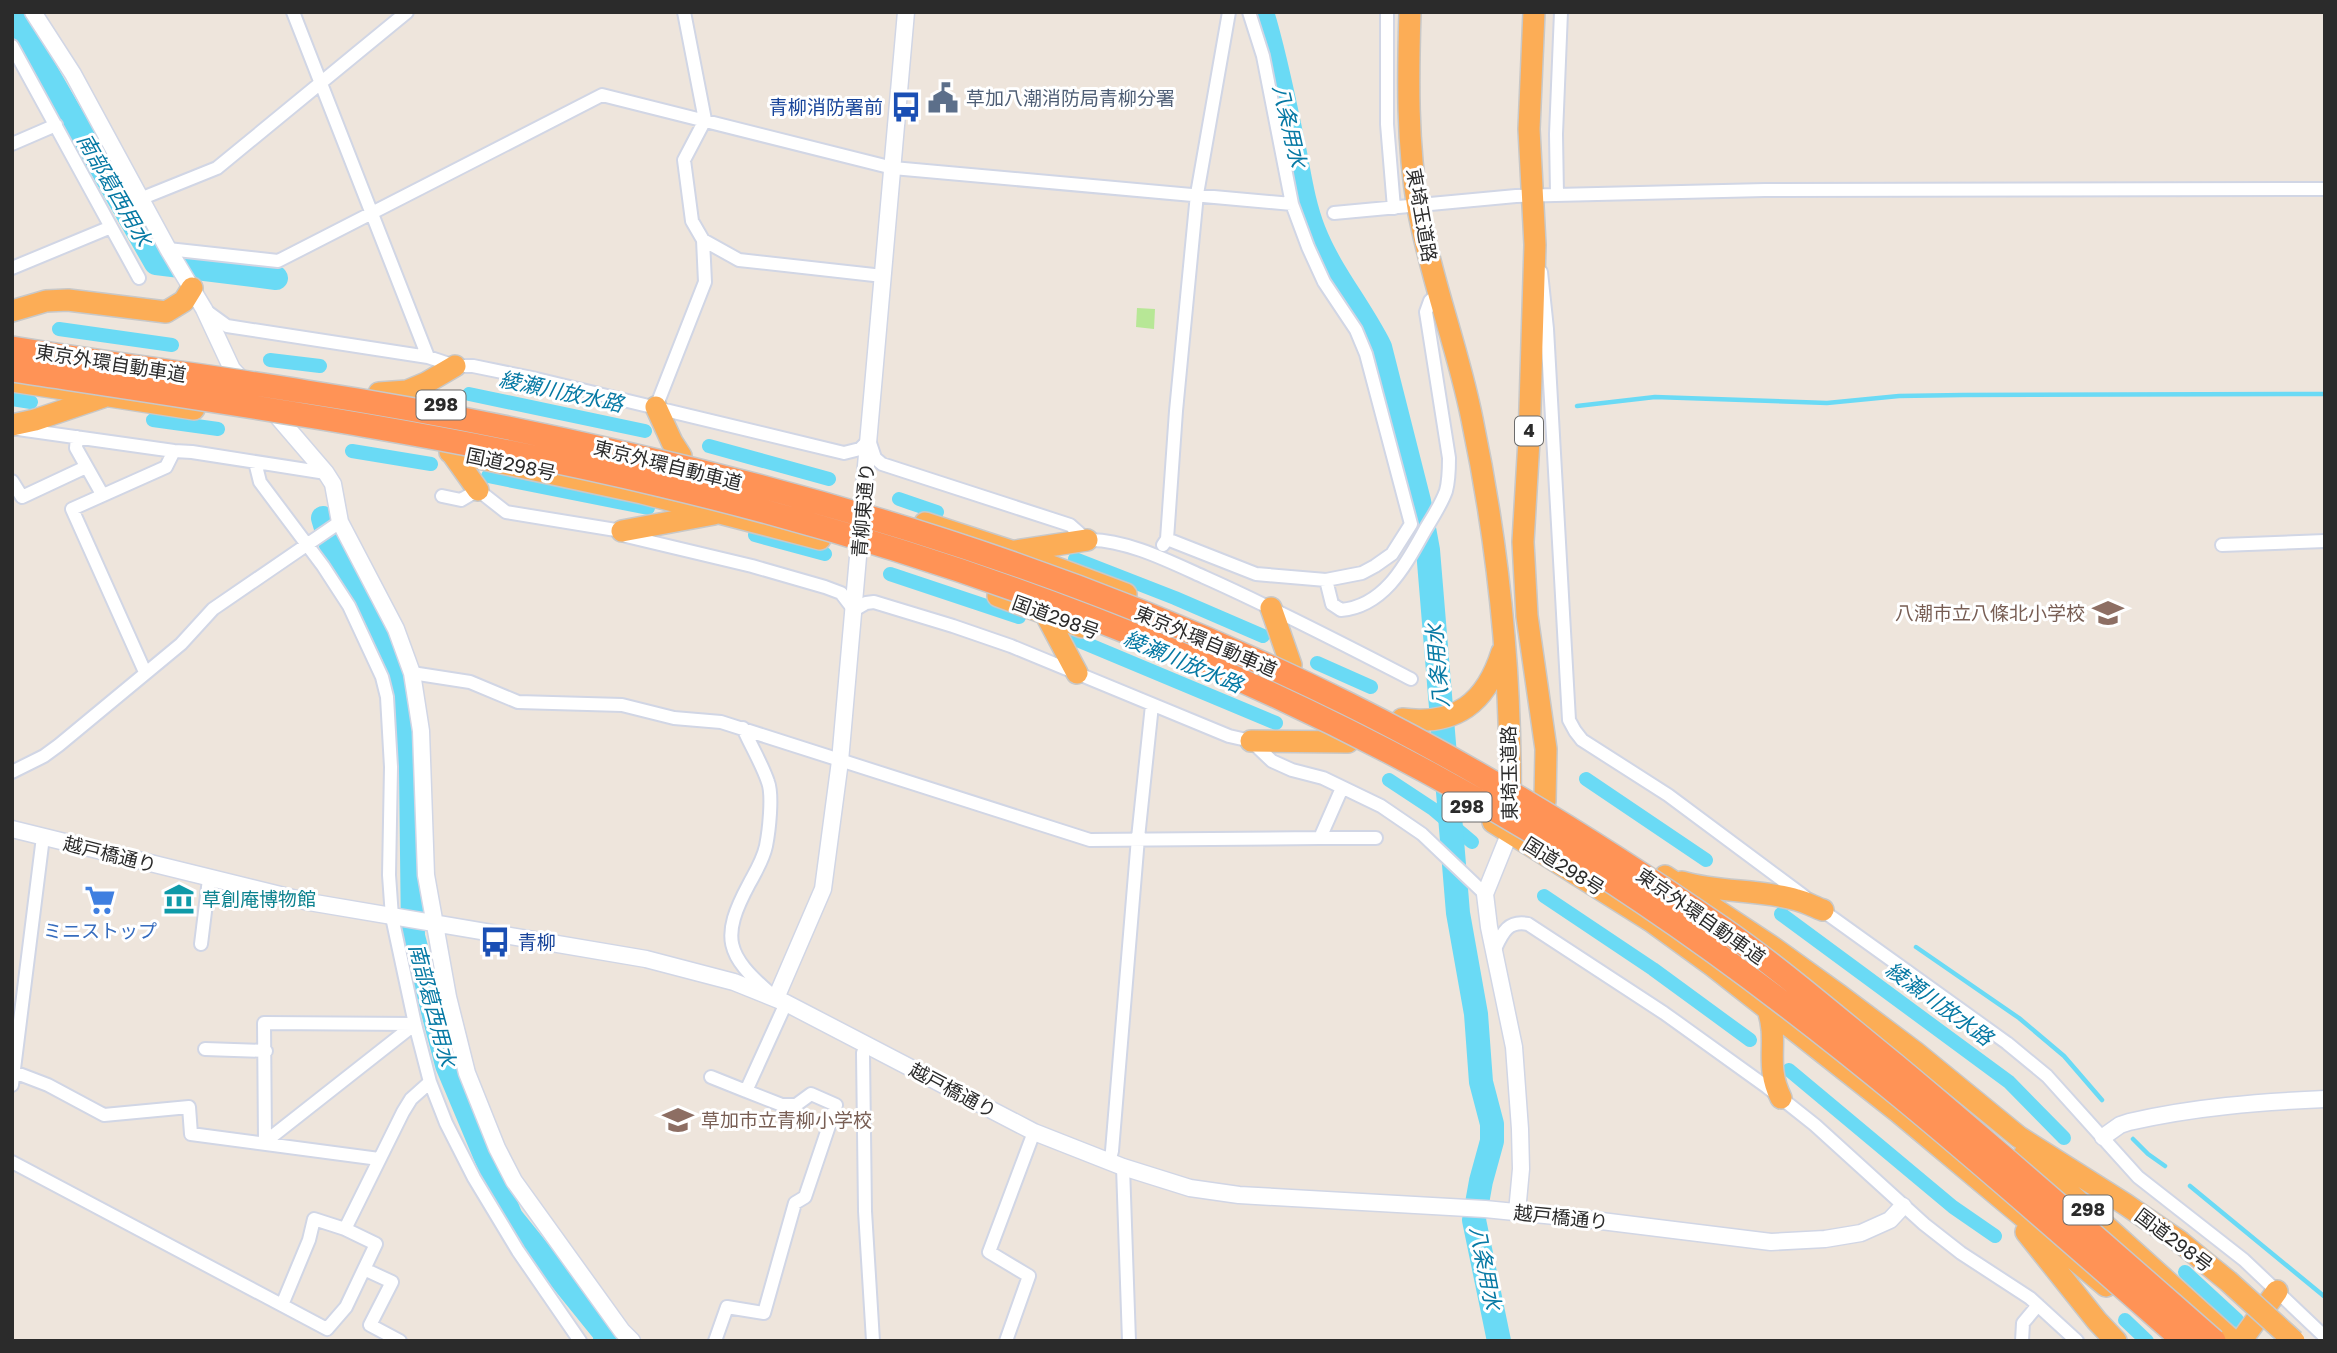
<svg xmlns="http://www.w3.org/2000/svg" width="2337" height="1353" viewBox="0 0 2337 1353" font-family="'Golos Text','Noto Sans JP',sans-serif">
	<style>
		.green { fill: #b7e796 }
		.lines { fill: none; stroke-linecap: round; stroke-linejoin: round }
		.stream { stroke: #6adaf5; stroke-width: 4.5 }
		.canal { stroke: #6adaf5; stroke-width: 14 }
		.river { stroke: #6adaf5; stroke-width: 24 }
		.minor-casing { stroke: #d1d6e5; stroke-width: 16 }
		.tertiary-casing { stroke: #d1d6e5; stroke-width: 19 }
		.trunk-casing { stroke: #c8c8c8; stroke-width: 24 }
		.minor { stroke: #fff; stroke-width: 12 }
		.tertiary { stroke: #fff; stroke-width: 16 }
		.trunk { stroke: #fcad56; stroke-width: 21 }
		.trunk-bridge-casing { stroke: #c8c8c8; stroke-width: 24; stroke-linecap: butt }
		.motorway-bridge-casing { stroke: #c8c8c8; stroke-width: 26; stroke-linecap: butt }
		.trunk-bridge { stroke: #fcad56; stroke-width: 21 }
		.motorway-bridge { stroke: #ff9356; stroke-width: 23 }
		.labels { text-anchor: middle; stroke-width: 6; stroke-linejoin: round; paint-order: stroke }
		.shield { fill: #fff; stroke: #6b6b6b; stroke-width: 2 }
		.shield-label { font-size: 18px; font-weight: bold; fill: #2b2b2b }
		.service-label { font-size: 19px; fill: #4e5e75; stroke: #fff; text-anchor: start }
		.transit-label { font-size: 19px; fill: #164399; stroke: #fff; text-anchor: end }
		.street-label { font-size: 19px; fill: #2b2b2b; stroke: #fff }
		.education-label { font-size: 19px; fill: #785e54; stroke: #fff; text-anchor: end }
		.culture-label { font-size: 19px; fill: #0d838f; stroke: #fff; text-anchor: start }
		.shop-label { font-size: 19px; fill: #366cbe; stroke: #fff }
		.water-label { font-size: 21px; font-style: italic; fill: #0679a4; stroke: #fff }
	</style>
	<rect width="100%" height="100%" fill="#eee5dc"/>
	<path class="green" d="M 1137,308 L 1155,309 L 1154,329 L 1136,327 Z"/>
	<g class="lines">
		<path class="stream" d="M 1577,406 L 1655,397 L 1827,403 L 1899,396 L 1963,395 L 2325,394
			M 1916,947 L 2019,1018 L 2064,1056 L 2102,1100
			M 2133,1139 L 2148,1154 L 2165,1166
			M 2190,1186 L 2325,1297"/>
		<path class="canal" d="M 59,329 L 172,345
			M 270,360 L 320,366
			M 469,394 L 645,431
			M 12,399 L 31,402
			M 153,420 L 218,429
			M 709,446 L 829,479
			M 352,451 L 431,464
			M 488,476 L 648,508
			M 899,499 L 937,512
			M 755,535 L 825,554
			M 1075,559 L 1175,598 L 1263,636
			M 890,574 L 1019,617
			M 1075,639 L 1276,723
			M 1317,663 L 1371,687
			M 1586,779 L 1706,860
			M 1389,780 L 1433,809 L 1472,842
			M 1544,896 L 1653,969 L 1750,1040
			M 1781,914 L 2009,1082 L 2064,1138
			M 1789,1070 L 1953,1207 L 1995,1236
			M 2185,1272 L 2237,1320
			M 2125,1320 L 2147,1341"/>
		<path class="river" d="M 12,12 L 156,263 L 276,278
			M 1262,12 C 1276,58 1285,105 1295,153 C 1300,179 1304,206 1314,231 C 1330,272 1360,307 1380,347 L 1419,501 L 1428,550 L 1458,913 L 1476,1014 L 1481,1082 L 1492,1124 L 1492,1141 L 1481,1181 L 1474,1220 L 1499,1341
			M 323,518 L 331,545 L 394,656 L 411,770 L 413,936 L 447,1065 L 511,1217 L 603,1331 L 607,1341"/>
		<g class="minor-casing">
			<path id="minor" d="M 293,12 L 428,357
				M 1387,12 L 1387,124 L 1394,208
				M 12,46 L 111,227 L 12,268
				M 12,144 L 56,125
				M 1557,195 L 1556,134 L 1561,12
				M 140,199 L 217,168 L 407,12
				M 1334,213 L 1516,196 L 1765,190 L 2325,189
				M 111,227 L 139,278
				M 703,240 L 739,260 L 883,276
				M 168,249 L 278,261 L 602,95 L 893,168 L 1292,204
				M 1541,272 L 1547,329 L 1569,720 L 1575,731 L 1582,740 L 1668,795 L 1805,897
				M 205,310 L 227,326 L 428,357 L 455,366 L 473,366 L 532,378 L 844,453 L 860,449 L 869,440 L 875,458 L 882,464 L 1070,525 L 1087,540 C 1123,538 1171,562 1204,577 C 1274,608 1343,644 1411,679
				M 656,407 L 705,282 L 703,240 L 692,221 L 684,160 L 705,120 L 684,12
				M 18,429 L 174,451 L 192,452 L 326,473
				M 77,437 L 76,448 L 102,494
				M 255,462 L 260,482 L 323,566 L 349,606 L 382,677 L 387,697 L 391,767 L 389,875 L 392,917 L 415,1024 L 430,1082 L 446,1123 L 474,1178 L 518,1251 L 580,1341
				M 12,481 L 22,497 L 86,467
				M 442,496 L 461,500 L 478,490 L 506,512 L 622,531 L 626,536 L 752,566 L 825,587 L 841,593 L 854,610 L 866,603 L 874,602 L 953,626 L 1011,646 L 1229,736 L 1251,741 L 1272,761 L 1292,770 L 1323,778 L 1381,806 L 1422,834 L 1485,894
				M 1167,539 L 1256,574 L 1326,580 L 1362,573 L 1375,566 L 1392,554 L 1411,524 L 1366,354 L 1356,330 L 1324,282 L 1308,247 L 1292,204 L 1263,56 L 1249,12
				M 1163,545 L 1167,539 L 1176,411 L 1197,194 L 1229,12
				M 2222,545 L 2325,541
				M 1326,580 L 1332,604 L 1341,610 C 1385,606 1406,564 1425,530 C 1432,518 1441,505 1446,491 C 1449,480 1449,470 1449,458 L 1426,312 L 1430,301 L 1438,293
				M 145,672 L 72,509 L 166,467 L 174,451
				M 412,673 L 470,682 L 518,702 L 622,705 L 674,718 L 721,722 L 1090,840 L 1320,838 L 1342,788
				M 743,728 C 751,746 762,764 768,782 C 773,795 769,831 766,846 C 763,860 756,871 749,884 C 720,938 726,955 771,994
				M 12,772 L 44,756 L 59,745 L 181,644 L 213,609 L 340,522
				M 1320,838 L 1376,838
				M 1819,908 L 2007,1043 L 2047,1076 L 2138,1177 L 2244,1260 L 2325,1337
				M 201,944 L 209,879
				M 1494,951 C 1502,934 1507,920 1528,924 L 1664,1013 L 1767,1087 L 1815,1125 L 1924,1224 L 1961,1253 L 2030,1298 L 2077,1341
				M 264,1023 L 415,1024 L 265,1142 Z
				M 867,1044 L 863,1053 L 865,1211 L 873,1341
				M 205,1049 L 266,1051
				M 14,1072 L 48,1085 L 104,1115 L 189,1107 L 191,1134 L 379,1159
				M 711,1077 L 746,1091
				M 12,1085 L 43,837
				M 12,1162 L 327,1329 L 346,1307 L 376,1244 L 345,1229 L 314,1219 L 309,1240 L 282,1305
				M 1109,1162 L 1112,1151 L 1138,838 L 1152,705
				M 1123,1167 L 1129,1341
				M 345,1229 L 403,1112 L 411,1099 L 430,1082
				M 364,1269 L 392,1282 L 370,1325 L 400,1341
				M 715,1341 L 727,1307 L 764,1313 L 795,1203 L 805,1197 L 836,1105 L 811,1094 L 796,1105 L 782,1105 L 746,1091 L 786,1003
				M 1006,1341 L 1029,1276 L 989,1252 L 1034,1132
				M 2022,1341 L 2023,1323 L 2038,1305"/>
		</g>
		<g class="tertiary-casing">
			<path id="tertiary" d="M 33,12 L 73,74 L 168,249 L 204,309 L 232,369 L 245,383
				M 271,409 L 326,473 L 333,484 L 340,522 L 396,629 L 412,673 L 421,731 L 426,875 L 448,997 L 467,1073 L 497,1148 L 514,1181 L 622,1331 L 632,1341
				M 12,829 L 309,902 L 646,959 L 734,982 L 786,1003 L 1034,1132 L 1123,1167 L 1190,1188 L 1239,1195 L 1485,1209 L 1585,1219 L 1771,1242 L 1825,1239 L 1861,1233 L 1890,1220 L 1903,1206
				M 1510,832 L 1485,894 L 1489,927 L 1514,1047 L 1520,1129 L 1521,1169 L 1517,1212
				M 776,998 L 823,889 L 840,761 L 906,12
				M 2103,1137 L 2120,1125 L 2129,1122 C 2194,1107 2259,1102 2325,1099"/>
		</g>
		<g class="trunk-casing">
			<path id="trunk" d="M 1410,12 C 1408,77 1407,144 1418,208 C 1431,280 1458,348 1472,419 C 1499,548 1512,677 1510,809
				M 12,311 L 46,301 L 68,300 L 166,312 L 184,301 L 192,288
				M 12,381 L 194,409
				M 379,393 L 407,391 L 426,383 L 455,366
				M 656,407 L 672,442 L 681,456
				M 12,425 L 35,420 L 103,397
				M 450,452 L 642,493 L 820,539
				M 451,452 L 478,490
				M 925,523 L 1014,552 L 1126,594
				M 622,531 L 714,514
				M 1016,551 L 1087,540
				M 998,596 L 1082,627
				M 1271,608 L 1291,665
				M 1045,613 L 1077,673
				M 1402,719 C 1456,726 1486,703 1502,652
				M 1251,741 L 1348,742
				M 1525,819 L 1545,801 L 1546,749 L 1527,616 L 1523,542 L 1529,440 L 1535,245 L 1529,129 L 1534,12
				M 1493,822 L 1651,921 L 1713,966 L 1897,1111 L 2106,1286
				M 1665,876 L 1771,946 L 1839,995 L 1915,1052 L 2019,1137 L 2125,1204 L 2179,1241
				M 1682,882 C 1719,893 1760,889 1797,900 C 1806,902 1814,907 1823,910
				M 1768,1010 C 1779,1042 1764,1064 1781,1098
				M 2025,1153 L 2233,1341
				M 2026,1232 L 2097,1321 L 2116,1341
				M 2241,1341 L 2277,1291"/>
		</g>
		<use href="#minor" class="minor"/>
		<use href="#tertiary" class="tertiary"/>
		<use href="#trunk" class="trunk"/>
		<g class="trunk-bridge-casing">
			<path id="trunk-bridge" d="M 2179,1241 L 2228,1281 L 2294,1341"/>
		</g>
		<g class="motorway-bridge-casing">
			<path id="motorway-bridge" d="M 12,348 C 110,364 209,376 307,392 C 412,408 519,429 623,453 C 872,509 1119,590 1348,704 C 1477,768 1601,845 1720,927 C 1781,969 1837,1018 1895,1065 C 2003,1155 2108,1248 2214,1341
				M 12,370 C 230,403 447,434 661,485 C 1009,568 1347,703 1644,903 C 1837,1033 2010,1188 2184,1341"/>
		</g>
		<use href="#trunk-bridge" class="trunk-bridge"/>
		<use href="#motorway-bridge" class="motorway-bridge"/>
	</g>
	<defs>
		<g id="civic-bare" transform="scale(2.415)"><path d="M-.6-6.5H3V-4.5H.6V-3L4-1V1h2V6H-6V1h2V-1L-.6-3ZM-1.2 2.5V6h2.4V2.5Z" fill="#5c6f8a" stroke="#fff" stroke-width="2.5" paint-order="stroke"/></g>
		<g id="bus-bare" transform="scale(2.415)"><path d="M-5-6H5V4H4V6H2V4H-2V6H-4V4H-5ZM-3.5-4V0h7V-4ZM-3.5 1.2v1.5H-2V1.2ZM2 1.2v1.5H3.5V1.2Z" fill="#1a4fb4" stroke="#fff" stroke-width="2.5" paint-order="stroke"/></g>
		<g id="school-bare" transform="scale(2.415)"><path d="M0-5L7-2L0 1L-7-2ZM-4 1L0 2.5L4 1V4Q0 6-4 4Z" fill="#8d6e63" stroke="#fff" stroke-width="2.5" paint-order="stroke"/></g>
		<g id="museum-bare" transform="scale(2.415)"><path d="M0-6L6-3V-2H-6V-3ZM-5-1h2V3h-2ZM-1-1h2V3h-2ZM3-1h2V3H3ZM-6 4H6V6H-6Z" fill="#0f9aa8" stroke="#fff" stroke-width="2.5" paint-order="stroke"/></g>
		<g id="supermarket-bare" transform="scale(2.415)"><path d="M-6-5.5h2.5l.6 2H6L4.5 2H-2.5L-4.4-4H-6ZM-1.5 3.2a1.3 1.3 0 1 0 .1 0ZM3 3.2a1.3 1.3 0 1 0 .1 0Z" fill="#3f7fe0" stroke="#fff" stroke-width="2.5" paint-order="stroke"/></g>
	</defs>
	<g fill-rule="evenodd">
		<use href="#civic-bare" x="943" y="98"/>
		<use href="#bus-bare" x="906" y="107"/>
		<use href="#school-bare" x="2108" y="613"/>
		<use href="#museum-bare" x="179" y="899"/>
		<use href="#supermarket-bare" x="100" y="900"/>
		<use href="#bus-bare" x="495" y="942"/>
		<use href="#school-bare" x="678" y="1120"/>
	</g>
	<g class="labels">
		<g class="shield">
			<rect x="416.5" y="390.5" width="49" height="29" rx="5"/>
			<rect x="1515" y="416.5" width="28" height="29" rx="5"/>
			<rect x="1442.5" y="792.5" width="49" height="29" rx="5"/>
			<rect x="2063.5" y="1195.5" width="49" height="29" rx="5"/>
		</g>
		<g class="shield-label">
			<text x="441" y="411">298</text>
			<text x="1529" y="437">4</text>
			<text x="1467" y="813">298</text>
			<text x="2088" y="1216">298</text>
		</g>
		<g class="service-label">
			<text x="966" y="105">草加八潮消防局青柳分署</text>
		</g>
		<g class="transit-label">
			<text x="883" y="114">青柳消防署前</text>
			<text x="518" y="949" text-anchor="start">青柳</text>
		</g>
		<g class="street-label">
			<text transform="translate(1422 215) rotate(80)" y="7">東埼玉道路</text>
			<text transform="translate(111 363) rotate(9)" y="7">東京外環自動車道</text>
			<text transform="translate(511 464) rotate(12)" y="7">国道298号</text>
			<text transform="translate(668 465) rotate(14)" y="7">東京外環自動車道</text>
			<text transform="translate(863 510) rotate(-85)" y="7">青柳東通り</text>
			<text transform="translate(1056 617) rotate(20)" y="7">国道298号</text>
			<text transform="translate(1206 641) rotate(23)" y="7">東京外環自動車道</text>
			<text transform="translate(1509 773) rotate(-91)" y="7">東埼玉道路</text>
			<text transform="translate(110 854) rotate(14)" y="7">越戸橋通り</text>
			<text transform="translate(1564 866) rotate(32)" y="7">国道298号</text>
			<text transform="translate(1701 916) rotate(35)" y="7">東京外環自動車道</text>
			<text transform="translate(953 1090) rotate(28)" y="7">越戸橋通り</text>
			<text transform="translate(1561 1217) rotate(6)" y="7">越戸橋通り</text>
			<text transform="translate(2174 1240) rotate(37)" y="7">国道298号</text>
		</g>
		<g class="education-label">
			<text x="2085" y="620">八潮市立八條北小学校</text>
			<text x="701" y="1127" text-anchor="start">草加市立青柳小学校</text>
		</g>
		<g class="culture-label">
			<text x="202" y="906">草創庵博物館</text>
		</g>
		<g class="shop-label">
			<text x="100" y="938">ミニストップ</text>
		</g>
		<g class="water-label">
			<text transform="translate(1289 126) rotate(77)" y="7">八条用水</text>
			<text transform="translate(114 190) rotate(60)" y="7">南部葛西用水</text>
			<text transform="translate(561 392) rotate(12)" y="7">綾瀬川放水路</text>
			<text transform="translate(1183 662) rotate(23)" y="7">綾瀬川放水路</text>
			<text transform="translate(1438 666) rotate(-95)" y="7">八条用水</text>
			<text transform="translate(1939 1004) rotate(36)" y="7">綾瀬川放水路</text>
			<text transform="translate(432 1005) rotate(75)" y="7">南部葛西用水</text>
			<text transform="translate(1485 1268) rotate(79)" y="7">八条用水</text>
		</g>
	</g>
	<rect width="2337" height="1353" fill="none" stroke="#2b2b2b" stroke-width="28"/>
</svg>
